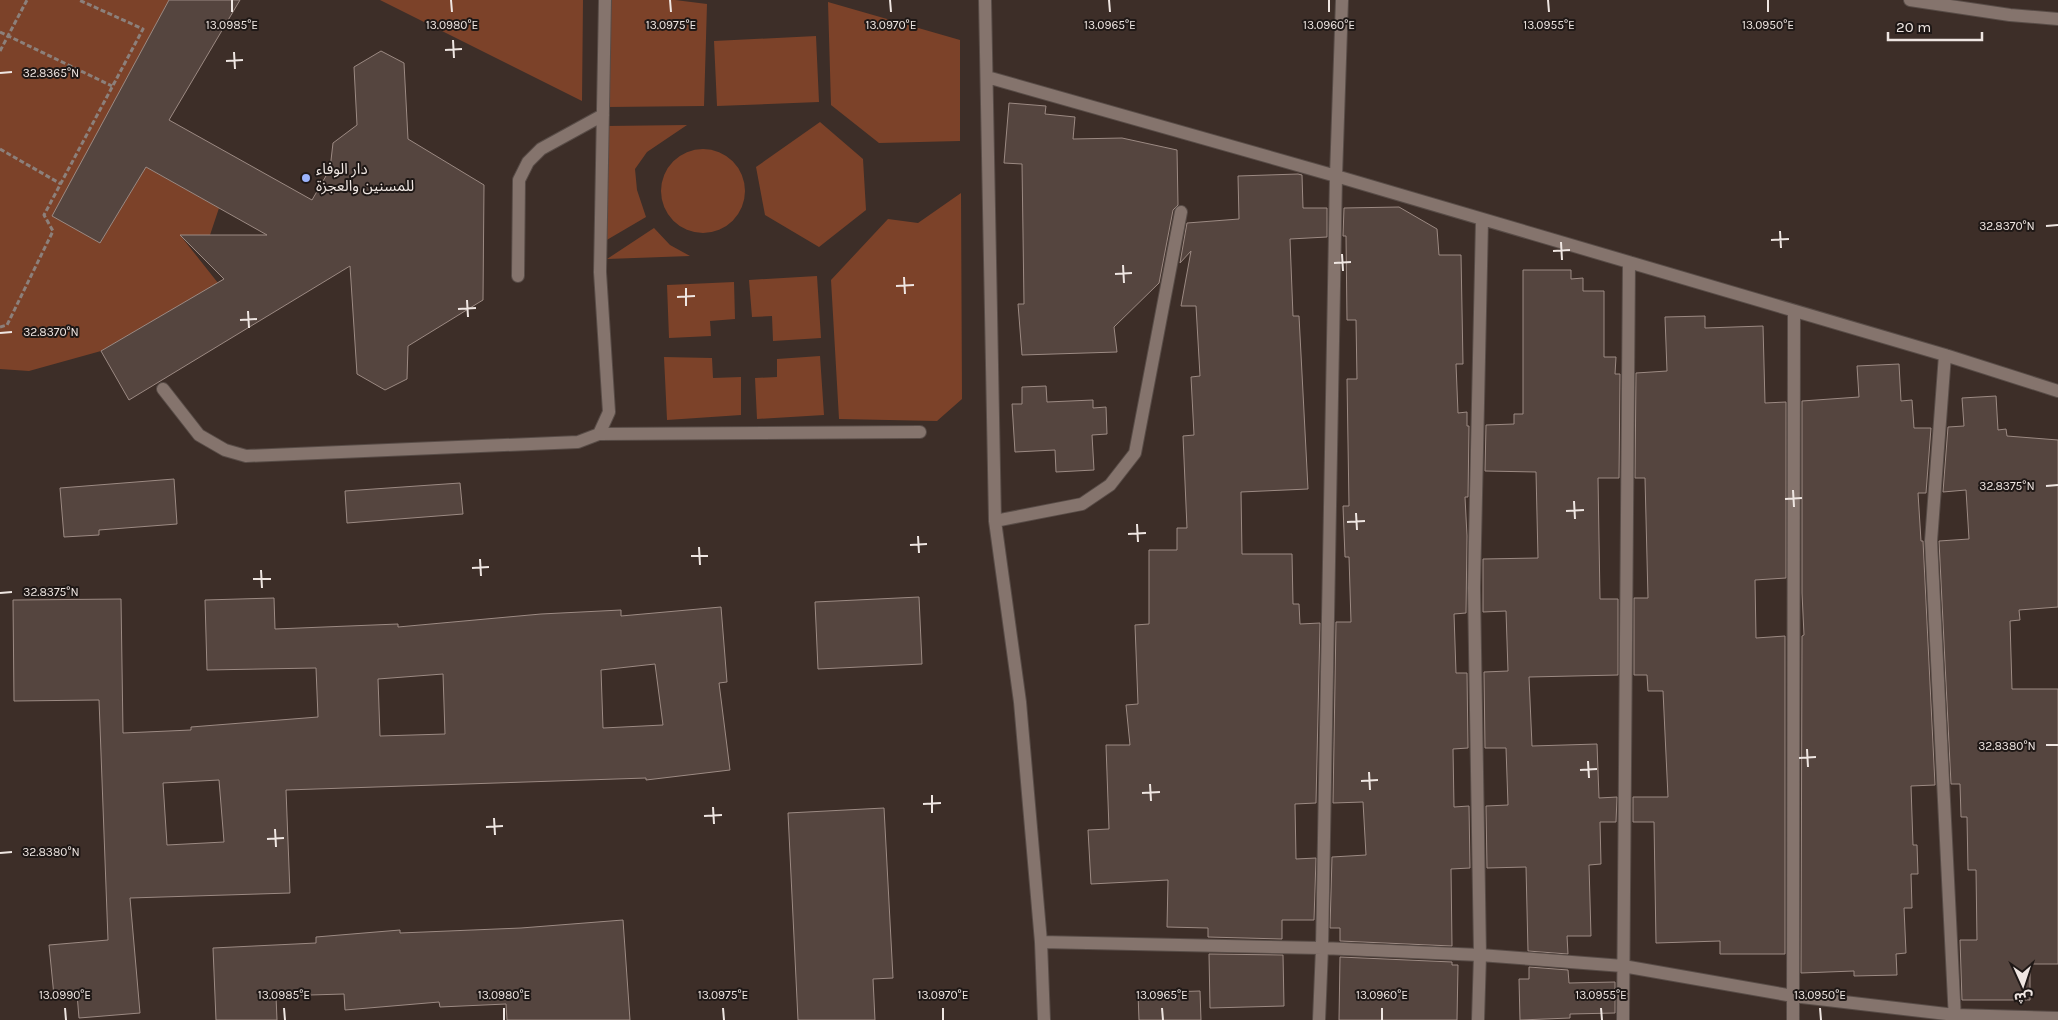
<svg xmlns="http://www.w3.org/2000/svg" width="2058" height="1020" viewBox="0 0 2058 1020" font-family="Karla,'Noto Sans Arabic',sans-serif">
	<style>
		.green { fill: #7c4229 }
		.building { fill: #55453f; stroke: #9c8a83; fill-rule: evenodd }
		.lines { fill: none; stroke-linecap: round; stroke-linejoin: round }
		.minor-casing { stroke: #584c47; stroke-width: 14 }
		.path { stroke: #8c807b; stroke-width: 3; stroke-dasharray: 5 2.5; stroke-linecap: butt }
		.minor { stroke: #85746d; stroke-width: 12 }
		.ticks { fill: none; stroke: #efe6e2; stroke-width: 2 }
		.poi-dot { fill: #9cb4fd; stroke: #1f1816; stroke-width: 2 }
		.labels { text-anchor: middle; stroke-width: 4; stroke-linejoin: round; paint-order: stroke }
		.poi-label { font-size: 15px; fill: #efe6e2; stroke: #1f1816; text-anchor: start }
		.ticks-label { font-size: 12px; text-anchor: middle; fill: #efe6e2; stroke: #1f1816; stroke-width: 4; stroke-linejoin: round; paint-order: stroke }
	</style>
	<rect width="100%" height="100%" fill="#3d2e28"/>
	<path class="green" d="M 0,0 L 169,0 L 53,216 L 100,243 L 146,167 L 219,208 L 210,235 L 180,235 L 218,283 L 101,351 L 29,371 L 0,369 Z
		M 380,0 L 583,0 L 582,101 Z
		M 605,0 L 675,0 L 707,4 L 704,106 L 608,107 Z
		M 828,2 L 960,40 L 960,141 L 879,143 L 831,105 Z
		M 816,36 L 819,102 L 717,106 L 714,41 Z
		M 820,122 L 863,159 L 866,210 L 819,247 L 765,215 L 756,167 Z
		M 687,125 L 647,152 L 635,169 L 637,190 L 646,217 L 605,241 L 607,126 Z
		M661 191a42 42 0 1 1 84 0a42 42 0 1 1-84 0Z
		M 961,193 L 962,399 L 937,421 L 839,419 L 831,280 L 888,219 L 918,223 Z
		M 654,228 L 670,245 L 690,256 L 607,259 Z
		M 817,276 L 821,338 L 773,341 L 772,316 L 752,317 L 749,280 Z
		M 734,282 L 735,319 L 710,321 L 711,336 L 669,338 L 667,285 Z
		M 820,356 L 824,415 L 757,419 L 755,378 L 777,377 L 777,359 Z
		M 664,357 L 712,358 L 713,378 L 741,377 L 741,415 L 667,420 Z"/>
	<path class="building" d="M 169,0 L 240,0 L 169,120 L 312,200 L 330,169 L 333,143 L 357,125 L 354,67 L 381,51 L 404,63 L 408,139 L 484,185 L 483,300 L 408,346 L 407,379 L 385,390 L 357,374 L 350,266 L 129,400 L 101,351 L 224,279 L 180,235 L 267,235 L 146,167 L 100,243 L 52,216 Z
		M 1009,103 L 1046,106 L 1045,114 L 1075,117 L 1073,139 L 1122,138 L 1177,150 L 1178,205 L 1173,210 L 1159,283 L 1114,327 L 1117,352 L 1022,355 L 1018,304 L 1024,304 L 1022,164 L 1004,163 Z
		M 1298,174 L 1302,175 L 1303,208 L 1327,208 L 1327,237 L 1290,239 L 1293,316 L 1299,316 L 1308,489 L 1241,492 L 1242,554 L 1292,554 L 1293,604 L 1299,604 L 1300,624 L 1320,623 L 1316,803 L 1295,804 L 1296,859 L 1316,858 L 1314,920 L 1282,920 L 1282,939 L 1208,937 L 1208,928 L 1167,927 L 1168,880 L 1091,884 L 1088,830 L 1109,829 L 1106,745 L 1130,745 L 1126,705 L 1138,704 L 1135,625 L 1149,624 L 1149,550 L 1177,550 L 1177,528 L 1187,528 L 1183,436 L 1194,435 L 1191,377 L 1200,376 L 1196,306 L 1181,306 L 1191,251 L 1180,263 L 1187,223 L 1239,219 L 1238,176 Z
		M 1399,207 L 1437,229 L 1439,255 L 1461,255 L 1463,364 L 1456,364 L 1458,413 L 1467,412 L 1467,426 L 1469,426 L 1468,497 L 1465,497 L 1467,536 L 1466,613 L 1454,614 L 1456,673 L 1467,673 L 1468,748 L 1453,749 L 1454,807 L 1469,806 L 1470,868 L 1451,869 L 1452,946 L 1340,941 L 1340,928 L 1330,928 L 1332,857 L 1366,855 L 1363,802 L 1333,803 L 1336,622 L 1351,622 L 1349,557 L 1345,557 L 1343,506 L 1349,506 L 1347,379 L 1357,379 L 1356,320 L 1347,320 L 1346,236 L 1343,236 L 1344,208 Z
		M 1523,270 L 1571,270 L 1571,279 L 1583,278 L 1583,291 L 1604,291 L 1604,357 L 1616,357 L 1615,374 L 1620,374 L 1619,478 L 1598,478 L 1600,599 L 1618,599 L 1618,675 L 1529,677 L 1532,746 L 1597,744 L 1599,798 L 1617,797 L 1616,822 L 1600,822 L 1601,864 L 1589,865 L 1591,936 L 1567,936 L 1568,954 L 1528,951 L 1526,867 L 1487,868 L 1486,806 L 1508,805 L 1506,748 L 1485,748 L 1484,672 L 1508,671 L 1506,611 L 1483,612 L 1483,559 L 1538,558 L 1536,472 L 1485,471 L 1486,425 L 1514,424 L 1514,414 L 1523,414 Z
		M 1705,316 L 1705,328 L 1763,326 L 1765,403 L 1786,402 L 1786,578 L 1755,580 L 1756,638 L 1785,636 L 1785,954 L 1720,954 L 1720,941 L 1656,943 L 1654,822 L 1633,822 L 1633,797 L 1668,797 L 1663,691 L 1648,691 L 1647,675 L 1634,675 L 1634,598 L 1648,598 L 1645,478 L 1635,478 L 1636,373 L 1667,371 L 1665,317 Z
		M 1899,364 L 1901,401 L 1912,400 L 1914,428 L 1931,428 L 1926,493 L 1918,493 L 1921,541 L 1923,541 L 1935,785 L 1911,786 L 1913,845 L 1917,845 L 1918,874 L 1911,874 L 1912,908 L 1904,908 L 1906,953 L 1896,954 L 1897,975 L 1854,976 L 1854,971 L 1801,973 L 1802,636 L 1804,635 L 1802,593 L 1802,401 L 1859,397 L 1857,366 Z
		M 1046,386 L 1047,402 L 1093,400 L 1093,408 L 1106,407 L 1107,434 L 1092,435 L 1094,470 L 1056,472 L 1055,450 L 1015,452 L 1012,404 L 1022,404 L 1022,387 Z
		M 1996,396 L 1998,430 L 2006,429 L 2007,436 L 2058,440 L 2058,607 L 2019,610 L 2020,620 L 2010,621 L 2012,689 L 2058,689 L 2058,964 L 2030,964 L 2030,1000 L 1962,1000 L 1960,940 L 1977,940 L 1976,870 L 1968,870 L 1967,817 L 1961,817 L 1960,784 L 1951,784 L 1939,541 L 1969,539 L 1966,490 L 1943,492 L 1948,427 L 1964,426 L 1962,398 Z
		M 174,479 L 177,524 L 99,530 L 99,535 L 64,537 L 60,488 Z
		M 460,483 L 463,514 L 347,523 L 345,491 Z
		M 919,597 L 922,664 L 818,669 L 815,602 Z
		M 274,598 L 275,629 L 398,624 L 398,627 L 541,614 L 621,610 L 621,616 L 721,607 L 727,682 L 719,683 L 730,770 L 646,780 L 646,778 L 286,790 L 290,893 L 130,898 L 140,1013 L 79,1018 L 77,994 L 54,996 L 49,945 L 108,940 L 99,700 L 14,701 L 13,600 L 121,599 L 123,733 L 191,730 L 191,727 L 318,717 L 316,668 L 207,670 L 205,600 ZM 655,664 L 663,725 L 603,728 L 601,670 ZM 443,674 L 445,734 L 380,736 L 378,679 ZM 219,780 L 224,842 L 167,845 L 163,783 Z
		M 884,808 L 893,978 L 873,979 L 875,1020 L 798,1020 L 788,813 Z
		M 623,920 L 630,1020 L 507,1020 L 506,1004 L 440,1007 L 439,1002 L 345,1010 L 344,994 L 276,996 L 277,1020 L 216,1020 L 213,948 L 316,943 L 316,937 L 400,930 L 400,933 L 521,928 Z
		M 1209,954 L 1283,955 L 1284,1006 L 1210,1008 Z
		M 1340,957 L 1452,962 L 1452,965 L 1458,965 L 1457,1020 L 1339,1020 Z
		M 1529,967 L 1568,970 L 1569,983 L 1615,982 L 1615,1013 L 1570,1014 L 1570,1018 L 1520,1020 L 1519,979 L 1529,979 Z
		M 1200,991 L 1201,1020 L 1139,1020 L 1138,993 Z"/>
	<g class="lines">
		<g class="minor-casing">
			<path id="minor" d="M 985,0 L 995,521 L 1020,702 L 1041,942 L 1044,1020
				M 1910,0 L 2010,15 L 2058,19
				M 987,77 L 1336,176 L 1945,355 L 2058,391
				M 518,276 L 519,180 L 528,162 L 541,149 L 603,115
				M 1945,355 L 1931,541 L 1955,1020
				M 163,389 L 199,435 L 225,450 L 246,456 L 578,442 L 599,434 L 609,412 L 600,272 L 605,0
				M 599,434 L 920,432
				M 995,521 L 1082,504 L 1110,485 L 1135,453 L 1181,212
				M 1041,942 L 1322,948 L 1480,955 L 1623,966 L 1793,996 L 1955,1015 L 2058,1018
				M 1319,1020 L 1322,948 L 1336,176 L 1342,0
				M 1478,1020 L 1480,955 L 1474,588 L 1482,220
				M 1623,1020 L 1629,262
				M 1793,1020 L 1794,311"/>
		</g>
		<path class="path" d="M 0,32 L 112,86
			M 0,51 L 27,0
			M 0,149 L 61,184
			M 0,327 L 7,325 L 53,231 L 44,215 L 143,29 L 79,0"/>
		<use href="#minor" class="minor"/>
	</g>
	<path class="ticks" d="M 232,0 L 232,12M 451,0 L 452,12M 670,0 L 671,12M 890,0 L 891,12M 1109,0 L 1110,12M 1329,0 L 1329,12M 1548,0 L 1549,12M 1768,0 L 1768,12M 453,40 L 454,58M 445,50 L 462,49M 234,52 L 235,69M 226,61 L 243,60M 0,73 L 12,72M 2046,226 L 2058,225M 1780,231 L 1781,248M 1771,240 L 1789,239M 1561,242 L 1562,260M 1553,251 L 1570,250M 1342,254 L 1343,271M 1334,263 L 1351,262M 1123,265 L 1124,283M 1115,274 L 1132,273M 904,277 L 905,294M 896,286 L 914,285M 686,288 L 686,306M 677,297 L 695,296M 467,300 L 468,317M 458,309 L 476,308M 248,311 L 249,328M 240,320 L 257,319M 0,333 L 12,332M 2046,486 L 2058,485M 1793,490 L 1794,507M 1785,499 L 1802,498M 1574,501 L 1575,519M 1566,511 L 1584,510M 1356,513 L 1357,530M 1347,522 L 1365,521M 1137,524 L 1138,542M 1128,534 L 1146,533M 918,536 L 919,553M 910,545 L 927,544M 699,547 L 700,565M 691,556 L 708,556M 480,559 L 481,576M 472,568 L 489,567M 261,570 L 262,588M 253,579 L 271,579M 0,593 L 12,592M 2046,745 L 2058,745M 1807,749 L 1808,767M 1799,758 L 1816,757M 1588,761 L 1589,778M 1580,770 L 1597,769M 1369,772 L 1370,790M 1361,781 L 1378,780M 1150,784 L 1151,801M 1142,793 L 1160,792M 932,795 L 932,813M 923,804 L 941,803M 713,807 L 714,824M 704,816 L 722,815M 494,818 L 495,835M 486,827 L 503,826M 275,829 L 276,847M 267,839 L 284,838M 0,853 L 12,852M 65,1008 L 66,1020M 284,1008 L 285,1020M 504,1008 L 504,1020M 723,1008 L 724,1020M 943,1008 L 943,1020M 1162,1008 L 1163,1020M 1382,1008 L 1382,1020M 1601,1008 L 1602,1020M 1820,1008 L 1821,1020"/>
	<circle class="poi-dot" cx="306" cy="178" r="5"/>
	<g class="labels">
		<g class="poi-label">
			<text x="316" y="174">دار الوفاء<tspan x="316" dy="17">للمسنين والعجزة</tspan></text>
		</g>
	</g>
	<g class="ticks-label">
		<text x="232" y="29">13.0985°E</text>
		<text x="452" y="29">13.0980°E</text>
		<text x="671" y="29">13.0975°E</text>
		<text x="891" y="29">13.0970°E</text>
		<text x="1110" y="29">13.0965°E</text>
		<text x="1329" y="29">13.0960°E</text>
		<text x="1549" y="29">13.0955°E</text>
		<text x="1768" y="29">13.0950°E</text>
		<text x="51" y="77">32.8365°N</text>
		<text x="2007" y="230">32.8370°N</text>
		<text x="51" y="336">32.8370°N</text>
		<text x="2007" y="490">32.8375°N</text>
		<text x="51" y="596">32.8375°N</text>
		<text x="2007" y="750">32.8380°N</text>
		<text x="51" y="856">32.8380°N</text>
		<text x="65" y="999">13.0990°E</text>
		<text x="284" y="999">13.0985°E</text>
		<text x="504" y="999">13.0980°E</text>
		<text x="723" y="999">13.0975°E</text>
		<text x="943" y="999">13.0970°E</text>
		<text x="1162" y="999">13.0965°E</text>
		<text x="1382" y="999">13.0960°E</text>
		<text x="1601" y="999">13.0955°E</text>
		<text x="1820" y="999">13.0950°E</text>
	</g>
	<g transform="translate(2023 985) rotate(177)" stroke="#1f1816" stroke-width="4" paint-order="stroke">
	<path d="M0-4L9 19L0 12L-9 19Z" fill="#efe6e2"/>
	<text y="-8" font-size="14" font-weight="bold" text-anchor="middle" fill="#efe6e2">ش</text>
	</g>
	<path d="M1888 32v8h94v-8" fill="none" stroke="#efe6e2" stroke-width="2.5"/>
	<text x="1896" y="32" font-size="15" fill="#efe6e2" stroke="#1f1816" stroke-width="4" paint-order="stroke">20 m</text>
</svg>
